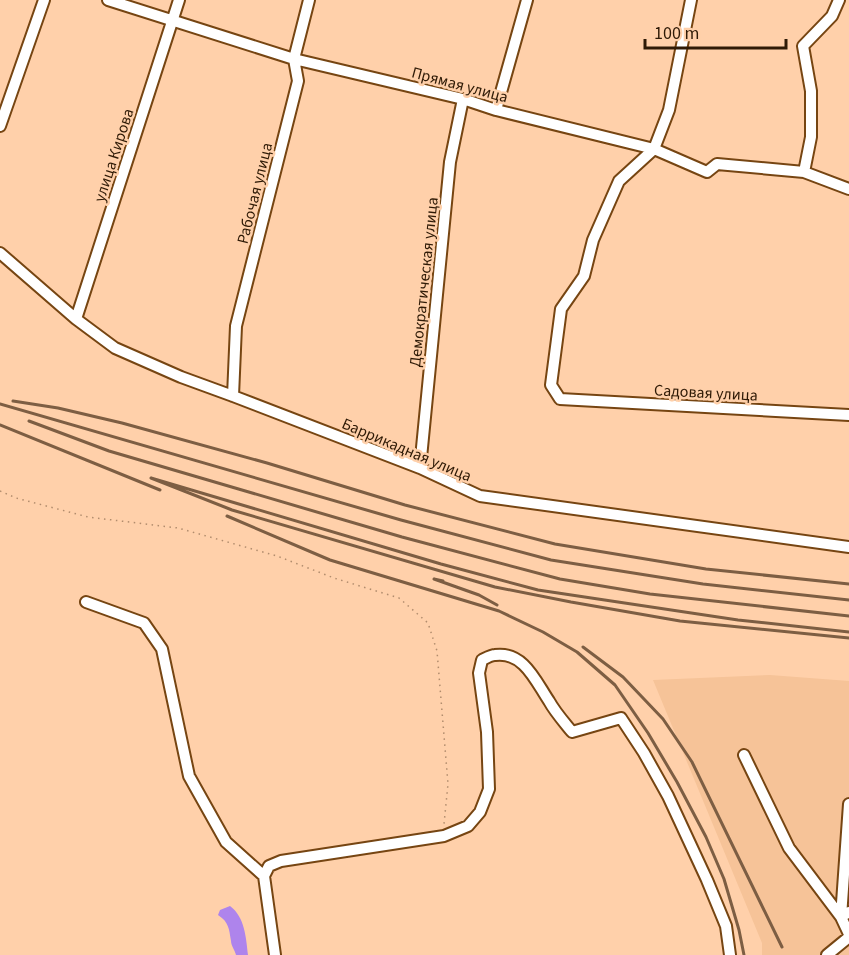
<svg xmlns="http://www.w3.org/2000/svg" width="849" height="955" viewBox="0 0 849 955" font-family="'Source Sans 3',sans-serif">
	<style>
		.built { fill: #f6c398 }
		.forest { fill: #ae84ec }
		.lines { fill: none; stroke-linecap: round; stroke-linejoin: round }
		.minor-casing { stroke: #764512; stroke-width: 14 }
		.path { stroke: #b18c6d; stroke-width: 1.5; stroke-dasharray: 1.5 4.5; stroke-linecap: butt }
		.minor { stroke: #fff; stroke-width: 10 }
		.rail { stroke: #7d5e43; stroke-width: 3 }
		.labels { text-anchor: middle; stroke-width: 5; stroke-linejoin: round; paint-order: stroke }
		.street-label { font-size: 16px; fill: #2f1a06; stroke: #ffd0aa }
	</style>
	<rect width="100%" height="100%" fill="#ffd0aa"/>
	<path class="built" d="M 770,675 L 849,681 L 849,955 L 762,955 L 762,943 L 653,680 Z"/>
	<path class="forest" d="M 230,906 C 245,917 246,938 248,955 L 236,955 C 235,950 231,946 231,941 C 229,929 229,922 218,915 L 220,910 Z"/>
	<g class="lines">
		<g class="minor-casing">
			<path id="minor" d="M 108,0 L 294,59 L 463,99 L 496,110 L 654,149 L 707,172 L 717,164 L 804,172 L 849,189
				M 691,0 L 669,110 L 654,149 L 619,181 L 593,240 L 584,276 L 561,309 L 551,385 L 560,399 L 849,415
				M 496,110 L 527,0
				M 0,126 L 44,0
				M 804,172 L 811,137 L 811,91 L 803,46 L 832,16 L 839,0
				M 0,253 L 76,319 L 115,348 L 181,377 L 233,396 L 420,468 L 480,496 L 849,547
				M 76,319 L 179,0
				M 233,396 L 236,326 L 298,81 L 294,59 L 309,0
				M 420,468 L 450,162 L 463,99
				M 86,602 L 144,623 L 162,649 L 189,776 L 226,842 L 264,876
				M 744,755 L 789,848 L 841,917 L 849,934
				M 849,804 L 841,917 L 849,912
				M 275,955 L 264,876 L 269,866 L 281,861 L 444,836 L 468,826 L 480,812 L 489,789 L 487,732 L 479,673 L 482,660 C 486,658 491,655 495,655 C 524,651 536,682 549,701 C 555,712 564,722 572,732 L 621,718 L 644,753 L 668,796 L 707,880 L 726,926 L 730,955
				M 827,955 L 849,937"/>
		</g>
		<path class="path" d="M 0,491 L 16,498 L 88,517 L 178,528 L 277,556 L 334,578 L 399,598 L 428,623 L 437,651 L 448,784 L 444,824"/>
		<use href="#minor" class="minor"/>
		<path class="rail" d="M 13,401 L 58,408 L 122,423 L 267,463 L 405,505 L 555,544 L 706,569 L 849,584
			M 0,404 L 401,520 L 551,560 L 703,584 L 849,600
			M 29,421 L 109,451 L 402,537 L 560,579 L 650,594 L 849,616
			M 0,425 L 160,490
			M 227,516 L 330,560 L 499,611 L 543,632 L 577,652 L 615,685 L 648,733 L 677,782 L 706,837 L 724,879 L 739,930 L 744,955
			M 443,581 L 434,579 L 479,595 L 497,605
			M 849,632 L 738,620 L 538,590 L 441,564 L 151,478 L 232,510 L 495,587 L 571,602 L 680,621 L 849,638
			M 583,647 L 623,677 L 663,719 L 692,762 L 782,947"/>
	</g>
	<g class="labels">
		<g class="street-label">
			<text transform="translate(460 84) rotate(15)" y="6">Прямая улица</text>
			<text transform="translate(113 155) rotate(-72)" y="6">улица Кирова</text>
			<text transform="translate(254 193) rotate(-76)" y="6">Рабочая улица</text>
			<text transform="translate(423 282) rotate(-84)" y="6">Демократическая улица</text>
			<text transform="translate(706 392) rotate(3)" y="6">Садовая улица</text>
			<text transform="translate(407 449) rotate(23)" y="6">Баррикадная улица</text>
		</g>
	</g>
	<path d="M645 39v9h141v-9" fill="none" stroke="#2f1a06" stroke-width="3"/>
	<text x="654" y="39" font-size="18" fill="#2f1a06" stroke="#ffd0aa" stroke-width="4.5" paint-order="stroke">100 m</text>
</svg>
